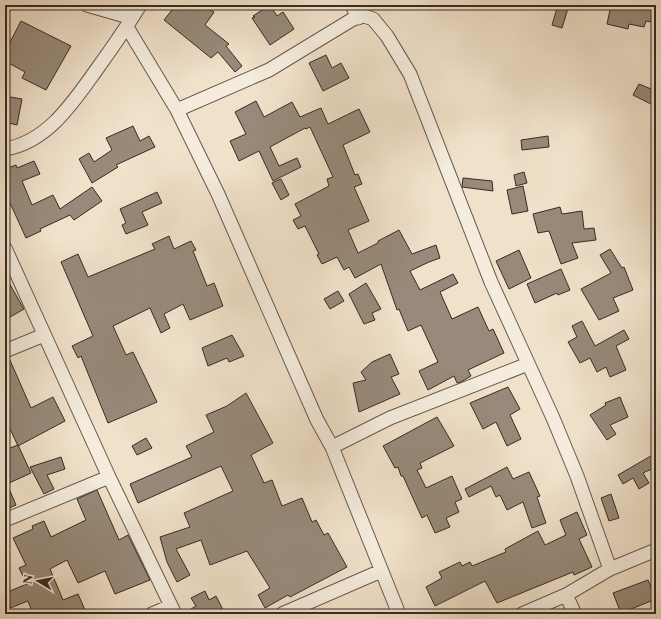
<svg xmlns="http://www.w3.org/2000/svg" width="661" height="619" viewBox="0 0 661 619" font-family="'Libre Caslon Text',serif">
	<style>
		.building { fill: #978a7a; stroke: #372c24 }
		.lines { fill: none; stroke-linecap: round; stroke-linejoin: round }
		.minor-casing { stroke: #65594e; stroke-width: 15 }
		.minor { stroke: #f5ecdd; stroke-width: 13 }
	</style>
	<rect width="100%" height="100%" fill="#f0e1ca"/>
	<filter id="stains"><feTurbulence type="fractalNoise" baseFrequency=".005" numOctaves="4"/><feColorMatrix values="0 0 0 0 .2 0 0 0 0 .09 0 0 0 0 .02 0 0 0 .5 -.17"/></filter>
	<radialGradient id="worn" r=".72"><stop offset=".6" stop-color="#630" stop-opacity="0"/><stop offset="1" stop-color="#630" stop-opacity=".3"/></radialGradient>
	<path class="building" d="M 176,5 L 202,5 L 214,12 L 205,25 L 229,44 L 226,46 L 242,66 L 235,72 L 218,52 L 211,58 L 164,20 Z
		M 270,5 L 277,16 L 283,12 L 294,29 L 270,45 L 252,18 L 255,17 L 253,16 Z
		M 558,5 L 569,5 L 562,28 L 552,25 Z
		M 611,5 L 656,5 L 656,23 L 646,21 L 644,27 L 629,24 L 628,29 L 607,24 Z
		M 21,21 L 71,46 L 46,90 L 22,78 L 25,72 L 5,61 L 5,52 Z
		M 326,55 L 332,68 L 341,63 L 349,78 L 323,91 L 309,63 Z
		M 639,84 L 656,91 L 656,98 L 653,105 L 633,95 Z
		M 5,96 L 22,99 L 17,125 L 5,122 Z
		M 256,101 L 264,117 L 292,102 L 300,117 L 321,108 L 328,124 L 359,109 L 370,132 L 343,145 L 355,175 L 358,174 L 362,184 L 354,187 L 369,221 L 348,230 L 358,253 L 378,243 L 378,241 L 399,230 L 412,254 L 436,245 L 440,258 L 429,262 L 410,271 L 420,290 L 453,274 L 458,283 L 440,292 L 452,319 L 478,307 L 489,331 L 493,329 L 504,353 L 468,370 L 471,376 L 461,382 L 457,383 L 454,376 L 428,390 L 419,371 L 438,362 L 421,325 L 408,331 L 399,309 L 397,310 L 381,264 L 355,278 L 349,267 L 344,270 L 337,257 L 322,264 L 317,255 L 319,254 L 305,226 L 298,229 L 293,220 L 301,216 L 295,204 L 329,186 L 327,179 L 333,177 L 310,127 L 306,129 L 305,128 L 270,147 L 279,166 L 297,158 L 301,167 L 273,181 L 259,151 L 239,161 L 230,141 L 246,134 L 235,112 Z
		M 133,126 L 140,141 L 149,136 L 155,147 L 116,165 L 118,167 L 92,183 L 79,159 L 89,153 L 94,162 L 112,150 L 106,138 Z
		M 548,136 L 549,147 L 522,150 L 521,140 Z
		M 34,161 L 40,174 L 22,181 L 32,205 L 53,195 L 60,209 L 92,187 L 102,201 L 74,220 L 70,215 L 40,229 L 41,231 L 26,238 L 5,192 L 5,169 L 16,165 L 17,168 Z
		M 524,172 L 527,183 L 516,186 L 514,175 Z
		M 463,178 L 492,181 L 493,191 L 462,187 Z
		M 281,179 L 289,195 L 281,200 L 272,183 Z
		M 523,186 L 528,211 L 512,214 L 507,190 Z
		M 157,192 L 162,203 L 142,212 L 148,225 L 126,234 L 122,225 L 126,223 L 120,209 Z
		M 560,207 L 562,214 L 582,211 L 584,229 L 594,228 L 596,240 L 572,243 L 578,258 L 561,264 L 549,231 L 538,233 L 533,214 Z
		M 169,236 L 174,249 L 191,241 L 196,250 L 193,251 L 207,286 L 214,283 L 223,306 L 190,320 L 183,304 L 164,314 L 170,328 L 161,333 L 150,308 L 113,326 L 126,355 L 133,352 L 157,402 L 108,423 L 81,356 L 78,358 L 72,346 L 93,336 L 61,262 L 78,254 L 88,277 L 155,249 L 152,244 Z
		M 610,249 L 622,268 L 624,267 L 633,290 L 613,298 L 619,311 L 599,320 L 581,289 L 611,273 L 600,255 Z
		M 519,250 L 531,278 L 509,289 L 496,261 Z
		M 561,269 L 570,290 L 558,295 L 557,293 L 535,303 L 527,284 Z
		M 5,276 L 24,309 L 5,320 Z
		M 366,283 L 381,309 L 372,313 L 375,320 L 364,324 L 349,294 Z
		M 338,291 L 344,301 L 330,309 L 324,299 Z
		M 582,321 L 595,346 L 624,330 L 629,339 L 616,346 L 626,370 L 610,377 L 606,367 L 597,372 L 590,358 L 580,363 L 568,342 L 577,337 L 572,326 Z
		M 232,335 L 244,356 L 229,362 L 227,358 L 208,366 L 202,348 Z
		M 390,354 L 399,374 L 391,377 L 400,394 L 359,412 L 353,383 L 366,380 L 361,372 L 372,362 Z
		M 9,358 L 31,408 L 53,397 L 65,421 L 18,446 L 5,418 L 10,416 L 5,404 L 5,359 Z
		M 508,387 L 520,409 L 510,415 L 521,439 L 507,446 L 496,422 L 483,429 L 470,403 Z
		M 246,393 L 273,443 L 251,455 L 264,483 L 272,480 L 282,506 L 302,498 L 312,522 L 316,520 L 324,535 L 328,533 L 347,567 L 290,597 L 288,595 L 265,608 L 258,595 L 270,588 L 247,551 L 210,565 L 201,540 L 176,549 L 190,575 L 177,582 L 167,562 L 160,537 L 190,527 L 184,513 L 233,491 L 221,466 L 138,503 L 130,484 L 192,457 L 186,446 L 214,432 L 206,415 L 227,406 Z
		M 620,397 L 628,417 L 610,425 L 616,434 L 607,440 L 590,415 L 606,405 L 605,403 Z
		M 437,417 L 454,446 L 420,463 L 422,468 L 417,470 L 426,488 L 452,476 L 462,499 L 455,502 L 459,512 L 446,518 L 450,527 L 435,533 L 427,515 L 422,518 L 403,476 L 401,476 L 398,467 L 395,468 L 383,446 Z
		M 146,438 L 152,448 L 137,455 L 132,446 Z
		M 18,445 L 31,473 L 7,484 L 16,505 L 5,510 L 5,450 Z
		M 656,453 L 656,467 L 643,473 L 649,483 L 639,489 L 633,478 L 623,484 L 618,475 Z
		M 61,457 L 65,469 L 47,475 L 54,489 L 44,494 L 30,467 Z
		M 507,467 L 513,479 L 529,472 L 540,496 L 537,497 L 546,523 L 532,528 L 523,502 L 507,510 L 500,495 L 496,497 L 491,486 L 469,497 L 465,489 Z
		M 97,490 L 119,540 L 128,535 L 150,580 L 115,594 L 105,571 L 78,583 L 67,560 L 50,569 L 63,600 L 78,594 L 85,610 L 76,614 L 33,614 L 28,601 L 5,610 L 5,593 L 27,584 L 19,568 L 26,565 L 13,538 L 33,529 L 32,526 L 44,521 L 51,537 L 86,520 L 77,499 Z
		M 611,494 L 619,518 L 609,521 L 601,498 Z
		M 577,512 L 587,535 L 579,539 L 592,567 L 574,575 L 573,572 L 497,603 L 485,581 L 435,606 L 426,587 L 442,578 L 439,572 L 460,562 L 462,566 L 470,562 L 472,566 L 506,552 L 505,549 L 538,531 L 545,545 L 566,535 L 560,520 Z
		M 648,580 L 656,599 L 621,613 L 613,593 Z
		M 205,591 L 209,600 L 216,596 L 225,614 L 183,614 L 196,606 L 191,598 Z"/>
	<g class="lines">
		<g class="minor-casing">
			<path id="minor" d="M 87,5 L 132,18
				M 352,5 L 358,18
				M 127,27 L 177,110 L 218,194 L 317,420 L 332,447 L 399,614
				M 177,110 L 269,70 L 353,19 L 364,16 L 373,19 L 387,36 L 410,74 L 491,282 L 553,418 L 577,476 L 610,569
				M 5,149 C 48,142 74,101 97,69 C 112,48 127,27 140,5
				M 5,248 L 109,477 L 175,614
				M 5,351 L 44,335
				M 332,447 L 390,418 L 528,364
				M 5,520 L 109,477
				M 566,595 L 575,614
				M 152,614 L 171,606
				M 282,614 L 381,571
				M 522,614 L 566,595 L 610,569 L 656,550"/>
		</g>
		<use href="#minor" class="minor"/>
	</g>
	<rect width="661" height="619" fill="none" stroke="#f0e1ca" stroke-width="20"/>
	<rect x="6" y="6" width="649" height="607" fill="none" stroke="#372c24" stroke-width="2"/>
	<rect x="10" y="10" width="641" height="599" fill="none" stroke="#372c24"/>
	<g transform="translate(38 581) rotate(280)" stroke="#f5ecdd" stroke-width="3" paint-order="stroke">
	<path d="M0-3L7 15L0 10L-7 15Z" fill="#372c24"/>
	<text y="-6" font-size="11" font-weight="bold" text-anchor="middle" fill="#372c24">N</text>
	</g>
	<rect width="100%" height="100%" filter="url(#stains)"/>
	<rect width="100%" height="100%" fill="url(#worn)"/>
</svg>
